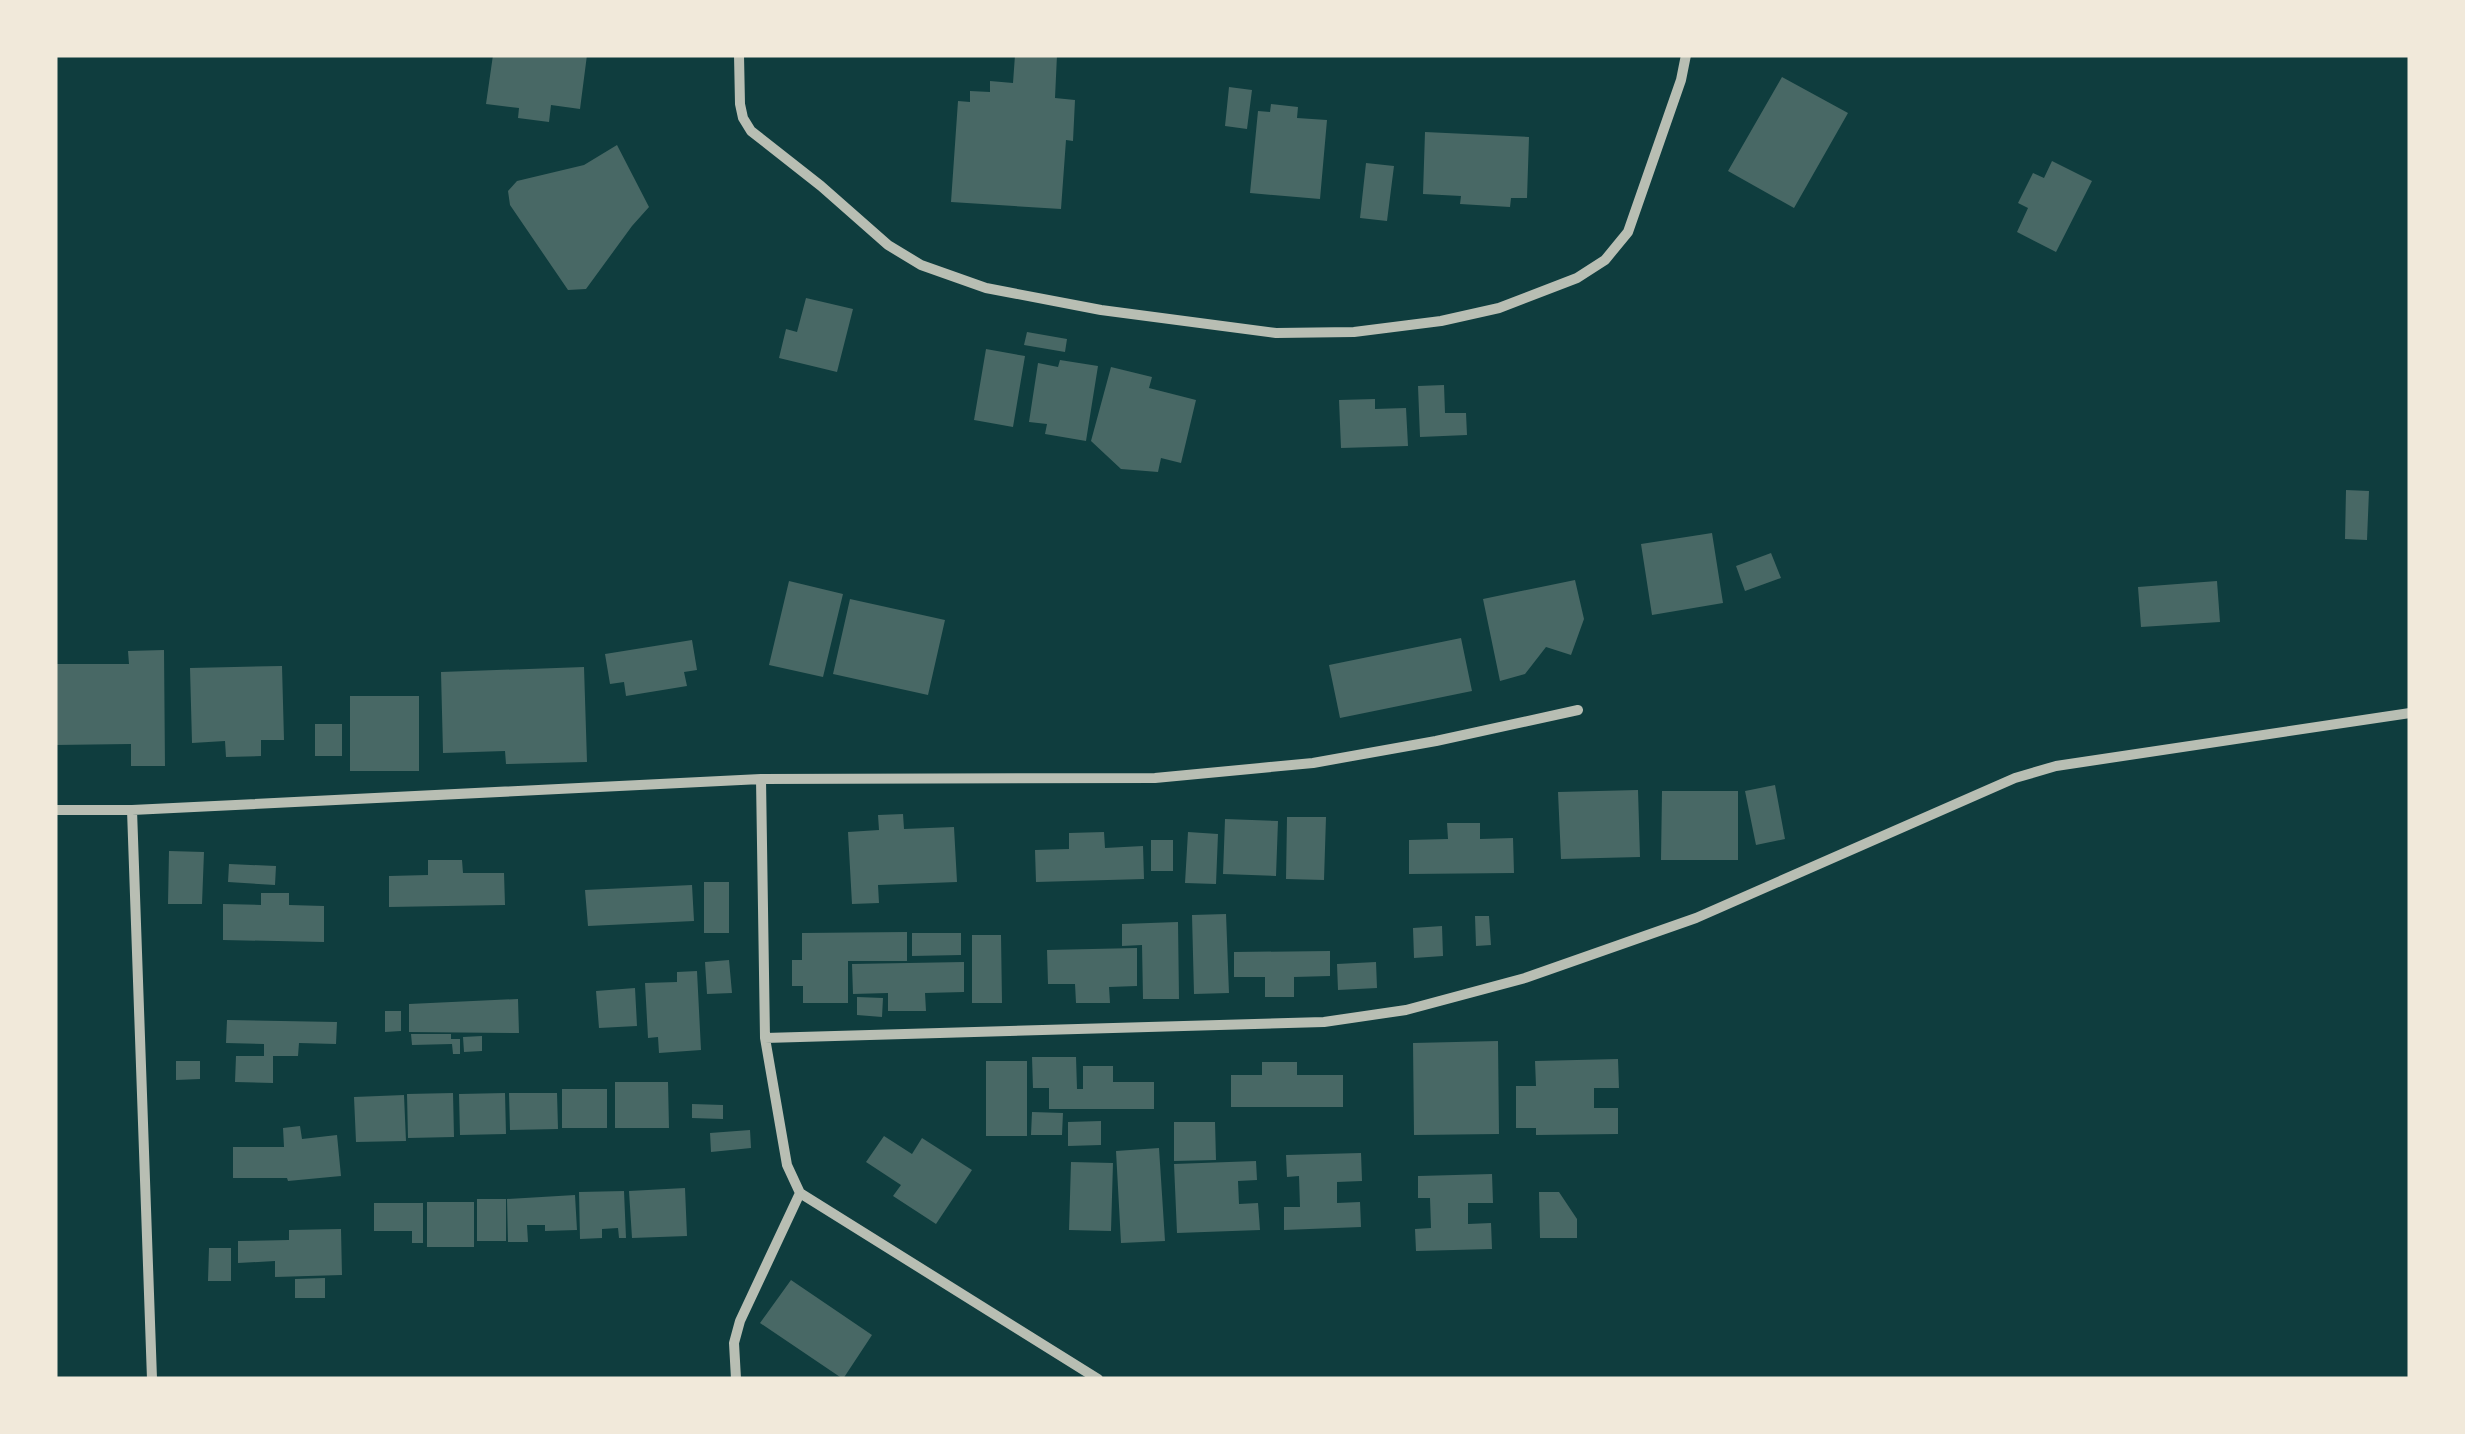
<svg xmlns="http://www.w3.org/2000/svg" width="2465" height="1434" viewBox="0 0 2465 1434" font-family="Poppins,sans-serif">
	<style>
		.building { fill: #486865 }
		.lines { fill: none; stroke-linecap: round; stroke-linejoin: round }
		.minor { stroke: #b8beb3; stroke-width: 10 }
	</style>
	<rect width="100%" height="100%" fill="#0f3d3e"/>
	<path class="building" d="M 493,55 L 587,55 L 580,109 L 551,105 L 549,122 L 518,118 L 519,108 L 486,104 Z
		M 1015,55 L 1057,55 L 1055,98 L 1075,100 L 1073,141 L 1066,140 L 1061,209 L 951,202 L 958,101 L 970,102 L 970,91 L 990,92 L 990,81 L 1013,83 Z
		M 1782,77 L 1848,113 L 1794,208 L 1728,171 Z
		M 1229,87 L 1252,90 L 1247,129 L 1225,126 Z
		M 1271,104 L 1298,107 L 1297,118 L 1327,120 L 1320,199 L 1250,193 L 1258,111 L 1270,112 Z
		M 1425,132 L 1529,137 L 1527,198 L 1511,198 L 1510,207 L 1460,204 L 1461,196 L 1423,194 Z
		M 617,145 L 649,207 L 632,226 L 586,289 L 568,290 L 510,205 L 508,191 L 517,181 L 584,165 Z
		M 2052,161 L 2092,181 L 2056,252 L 2017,232 L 2028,208 L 2018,203 L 2033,173 L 2044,178 Z
		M 1366,163 L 1394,166 L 1387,221 L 1360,218 Z
		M 806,298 L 853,309 L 837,372 L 779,358 L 786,329 L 797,332 Z
		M 1027,332 L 1067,339 L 1065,352 L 1024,345 Z
		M 986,349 L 1025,356 L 1013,427 L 974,420 Z
		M 1060,360 L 1098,366 L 1086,441 L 1045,434 L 1047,424 L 1029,422 L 1038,363 L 1058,367 Z
		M 1111,367 L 1152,377 L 1149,388 L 1196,400 L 1181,463 L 1161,458 L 1158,472 L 1121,469 L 1091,441 Z
		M 1444,385 L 1445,413 L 1466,413 L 1467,435 L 1420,437 L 1418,386 Z
		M 1375,399 L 1375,409 L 1406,408 L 1408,446 L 1341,448 L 1339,400 Z
		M 2346,490 L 2369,491 L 2367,540 L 2345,539 Z
		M 1712,533 L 1723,603 L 1652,615 L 1641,544 Z
		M 1771,553 L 1781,578 L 1745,591 L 1736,566 Z
		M 1575,580 L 1584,619 L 1571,655 L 1546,647 L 1525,674 L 1500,681 L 1483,599 Z
		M 789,581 L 843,594 L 823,677 L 769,665 Z
		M 2217,581 L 2220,622 L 2141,627 L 2138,587 Z
		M 850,599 L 945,620 L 928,695 L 833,674 Z
		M 1461,638 L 1472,691 L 1340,718 L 1329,665 Z
		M 692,640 L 697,670 L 684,672 L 687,686 L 626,696 L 624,682 L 610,684 L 605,654 Z
		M 164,650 L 165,766 L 131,766 L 131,744 L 55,745 L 55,664 L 129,664 L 128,651 Z
		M 282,666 L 284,740 L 261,740 L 261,756 L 226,757 L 225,741 L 192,743 L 190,668 Z
		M 584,667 L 587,762 L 506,764 L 505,751 L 443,753 L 441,672 Z
		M 350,696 L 419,696 L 419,771 L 350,771 Z
		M 315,724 L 342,724 L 342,756 L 315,756 Z
		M 1775,785 L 1785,839 L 1756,845 L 1745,791 Z
		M 1638,790 L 1640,857 L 1561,859 L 1558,792 Z
		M 1662,791 L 1738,791 L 1738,860 L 1661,860 Z
		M 903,814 L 904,829 L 954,827 L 957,882 L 878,885 L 879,903 L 852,904 L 848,832 L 879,830 L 878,815 Z
		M 1287,817 L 1326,817 L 1324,880 L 1286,879 Z
		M 1225,819 L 1278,821 L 1276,876 L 1223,874 Z
		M 1447,823 L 1480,823 L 1480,839 L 1513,838 L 1514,873 L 1409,874 L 1409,840 L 1448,839 Z
		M 1104,832 L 1105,848 L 1143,846 L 1144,879 L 1036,882 L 1035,850 L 1069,849 L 1069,833 Z
		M 1188,832 L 1218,834 L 1216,884 L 1185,883 Z
		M 1151,840 L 1173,840 L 1173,871 L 1151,871 Z
		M 169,851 L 204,852 L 202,904 L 168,904 Z
		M 428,860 L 462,860 L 463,873 L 504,873 L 505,905 L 389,907 L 389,876 L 428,875 Z
		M 229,864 L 276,866 L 275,885 L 228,882 Z
		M 704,882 L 729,882 L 729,933 L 704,933 Z
		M 692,885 L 694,921 L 588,926 L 585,890 Z
		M 261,893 L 289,893 L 289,905 L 324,906 L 324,942 L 223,940 L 223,904 L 261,905 Z
		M 1226,914 L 1229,993 L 1194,994 L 1192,915 Z
		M 1475,916 L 1489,916 L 1491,945 L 1476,946 Z
		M 1178,922 L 1179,999 L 1143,999 L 1142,945 L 1122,946 L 1122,924 Z
		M 1442,926 L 1443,956 L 1414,958 L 1413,928 Z
		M 907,932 L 907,961 L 848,961 L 848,1003 L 803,1003 L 803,986 L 792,986 L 792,960 L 802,960 L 802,933 Z
		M 912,933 L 961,933 L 961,955 L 912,956 Z
		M 972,935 L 1001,935 L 1002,1003 L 972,1003 Z
		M 1137,948 L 1137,986 L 1109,987 L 1110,1003 L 1076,1003 L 1075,984 L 1048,984 L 1047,950 Z
		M 1330,951 L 1330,976 L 1294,977 L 1294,997 L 1265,997 L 1265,977 L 1234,977 L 1234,952 Z
		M 729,960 L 732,993 L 707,994 L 705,962 Z
		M 964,962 L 964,992 L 925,993 L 926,1011 L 888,1011 L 888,993 L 853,994 L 852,964 Z
		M 1376,962 L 1377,988 L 1338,990 L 1337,964 Z
		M 697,971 L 701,1050 L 659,1053 L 658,1037 L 648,1038 L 645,983 L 677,982 L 677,972 Z
		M 635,988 L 637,1026 L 599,1028 L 596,991 Z
		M 857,997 L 883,998 L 882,1017 L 857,1015 Z
		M 518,999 L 519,1033 L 409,1032 L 409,1004 Z
		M 385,1011 L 401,1011 L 401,1031 L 385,1032 Z
		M 227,1020 L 337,1022 L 336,1044 L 299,1043 L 298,1056 L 273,1056 L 273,1083 L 235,1082 L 236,1056 L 264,1056 L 264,1044 L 226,1043 Z
		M 411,1034 L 451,1034 L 451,1039 L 460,1039 L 460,1054 L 453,1054 L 452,1044 L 412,1045 Z
		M 482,1036 L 482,1051 L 464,1052 L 463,1037 Z
		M 1498,1041 L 1499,1134 L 1414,1135 L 1413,1043 Z
		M 1032,1057 L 1076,1057 L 1077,1089 L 1083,1089 L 1083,1066 L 1113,1066 L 1113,1082 L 1154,1082 L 1154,1109 L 1049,1109 L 1049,1088 L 1033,1088 Z
		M 1618,1059 L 1619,1088 L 1594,1088 L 1594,1108 L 1618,1108 L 1618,1134 L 1536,1135 L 1536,1128 L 1516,1128 L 1516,1086 L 1536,1086 L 1535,1061 Z
		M 176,1061 L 200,1061 L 200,1079 L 176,1080 Z
		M 986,1061 L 1027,1061 L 1027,1136 L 986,1136 Z
		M 1262,1062 L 1297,1062 L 1297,1075 L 1343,1075 L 1343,1107 L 1231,1107 L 1231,1075 L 1262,1075 Z
		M 615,1082 L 668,1082 L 669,1128 L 615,1128 Z
		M 562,1089 L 607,1089 L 607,1128 L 562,1128 Z
		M 453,1093 L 454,1137 L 408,1138 L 407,1094 Z
		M 505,1093 L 506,1134 L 460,1135 L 459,1094 Z
		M 509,1093 L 557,1093 L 558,1129 L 510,1130 Z
		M 404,1095 L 406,1141 L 356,1142 L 354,1097 Z
		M 692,1104 L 723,1105 L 723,1119 L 692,1118 Z
		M 1032,1112 L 1063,1113 L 1062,1135 L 1031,1135 Z
		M 1101,1121 L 1101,1145 L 1068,1146 L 1068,1122 Z
		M 1174,1122 L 1215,1122 L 1216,1160 L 1174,1161 Z
		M 300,1126 L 302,1139 L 337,1135 L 341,1176 L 288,1181 L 287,1178 L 233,1178 L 233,1147 L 284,1147 L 283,1128 Z
		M 750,1130 L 751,1148 L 711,1152 L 710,1133 Z
		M 884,1136 L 912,1154 L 922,1138 L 972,1170 L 936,1224 L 893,1196 L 901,1185 L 866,1162 Z
		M 1159,1148 L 1165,1241 L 1121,1243 L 1116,1151 Z
		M 1361,1153 L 1362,1181 L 1337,1182 L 1337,1203 L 1360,1202 L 1361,1227 L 1284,1230 L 1284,1207 L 1300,1207 L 1299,1176 L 1287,1177 L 1286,1155 Z
		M 1256,1161 L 1257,1180 L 1238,1181 L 1239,1204 L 1258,1203 L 1260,1230 L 1177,1233 L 1174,1164 Z
		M 1071,1162 L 1113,1163 L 1111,1231 L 1069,1230 Z
		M 1492,1174 L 1493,1203 L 1468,1203 L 1468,1224 L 1491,1223 L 1492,1249 L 1416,1251 L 1415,1229 L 1431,1228 L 1430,1198 L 1418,1198 L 1418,1176 Z
		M 685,1188 L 687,1236 L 632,1238 L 629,1191 Z
		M 624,1191 L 626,1238 L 619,1238 L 618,1228 L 602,1229 L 602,1238 L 580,1239 L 579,1192 Z
		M 1539,1192 L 1559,1192 L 1577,1219 L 1577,1238 L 1540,1238 Z
		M 575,1195 L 577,1230 L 545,1231 L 545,1225 L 527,1225 L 528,1242 L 508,1242 L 507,1199 Z
		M 477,1199 L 506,1199 L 506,1241 L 477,1241 Z
		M 427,1202 L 474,1202 L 474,1247 L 427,1247 Z
		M 374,1203 L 423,1203 L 423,1243 L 412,1243 L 412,1231 L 374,1231 Z
		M 341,1229 L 342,1275 L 275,1277 L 275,1261 L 238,1263 L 238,1241 L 289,1240 L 289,1230 Z
		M 209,1248 L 231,1248 L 231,1281 L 208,1281 Z
		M 325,1278 L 325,1298 L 295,1298 L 295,1279 Z
		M 791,1280 L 872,1335 L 843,1379 L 760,1323 Z"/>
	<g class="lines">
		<path class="minor" d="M 739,55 L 740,104 L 743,118 L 751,131 L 821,186 L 888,245 L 921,265 L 986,288 L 1101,310 L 1276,333 L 1354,332 L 1441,321 L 1499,308 L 1577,278 L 1605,260 L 1628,232 L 1681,80 L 1686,55
			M 761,779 L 765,1038 L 787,1165 L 800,1193 L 1098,1379
			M 55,810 L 132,810 L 761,779 L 1155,778 L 1313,763 L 1436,741 L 1578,710
			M 132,810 L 152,1379
			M 765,1038 L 1324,1022 L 1406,1010 L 1525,978 L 1696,918 L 2015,778 L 2056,766 L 2410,713
			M 736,1379 L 734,1343 L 740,1321 L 800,1193"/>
	</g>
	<rect width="2465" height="1434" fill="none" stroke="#f1e9da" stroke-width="115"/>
</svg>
